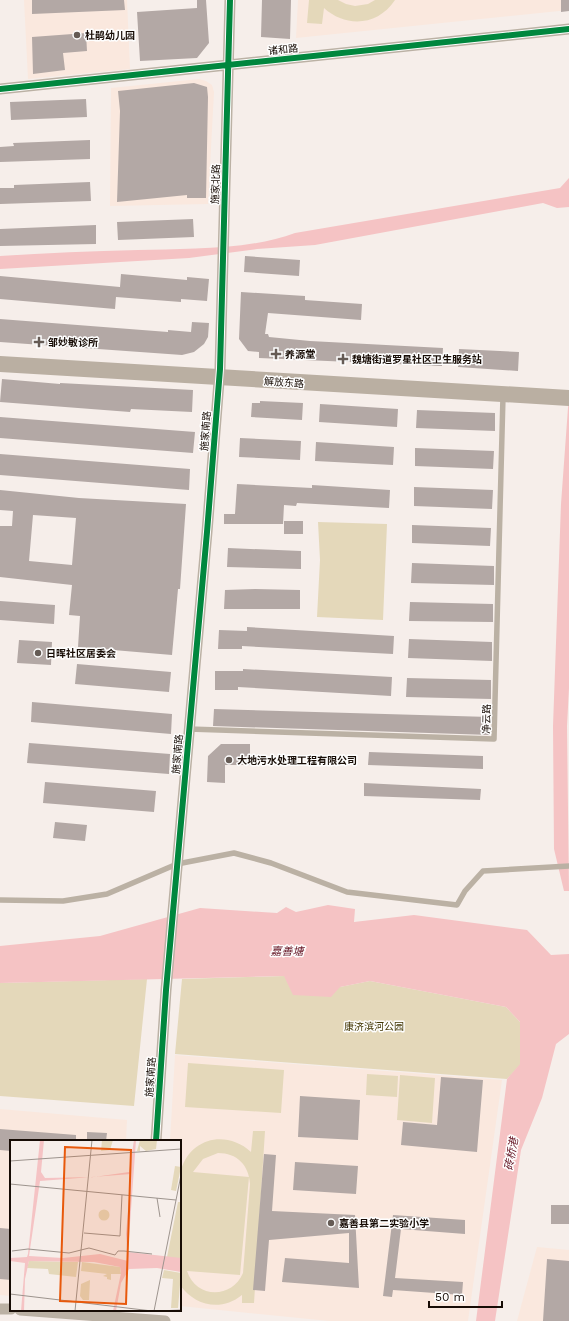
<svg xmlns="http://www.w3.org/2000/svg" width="569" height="1321" viewBox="0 0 569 1321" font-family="'Work Sans','Noto Sans SC',sans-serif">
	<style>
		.built { fill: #fae8de }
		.green { fill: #e4d8ba; fill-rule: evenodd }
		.water { fill: #f5c3c4 }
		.building { fill: #b3a8a5; fill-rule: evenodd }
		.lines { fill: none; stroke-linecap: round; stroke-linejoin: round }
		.lane { stroke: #bbb1a4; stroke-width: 5.5 }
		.street { stroke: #bbb1a4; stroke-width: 11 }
		.secondary { stroke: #baafa2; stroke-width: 16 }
		.cycleway-casing { stroke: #fefefe; stroke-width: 8 }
		.cycleway { stroke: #00873e; stroke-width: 6 }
		.poi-dot { fill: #655b55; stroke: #fefefe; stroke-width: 1.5 }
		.labels { text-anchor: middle; stroke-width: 3; stroke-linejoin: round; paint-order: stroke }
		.poi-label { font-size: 10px; font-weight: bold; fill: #170c05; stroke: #fefefe; text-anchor: start }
		.street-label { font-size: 10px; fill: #170c05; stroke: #fefefe }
		.park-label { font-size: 10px; fill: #413502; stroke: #fefefe }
		.water-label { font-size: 11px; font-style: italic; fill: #651625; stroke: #fefefe }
		.inset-road { fill: none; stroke: #9d948e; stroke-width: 1 }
		.view { fill: #e8590c; fill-opacity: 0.15; stroke: #e8590c; stroke-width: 2 }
		.inset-edge { fill: none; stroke: #170c05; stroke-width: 2 }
	</style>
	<rect width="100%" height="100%" fill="#f6eeea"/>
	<path class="built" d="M 24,0 L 127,0 L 130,69 L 28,79 Z
		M 298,0 L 569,0 L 569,10 L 296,38 Z
		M 199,79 L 206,81 L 212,85 L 214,92 L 208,204 L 110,206 L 111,88 Z
		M 175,1055 L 502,1080 L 468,1321 L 329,1321 L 180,1306 L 180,1141 L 170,1141 Z
		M 0,1109 L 127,1120 L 126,1141 L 11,1141 L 11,1296 L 0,1295 Z
		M 537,1247 L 569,1250 L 569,1321 L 517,1321 Z"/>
	<path class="green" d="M 309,0 L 338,0 L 346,4 L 355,6 L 368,4 L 375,0 L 395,0 C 378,26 346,28 324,8 L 322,24 L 307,23 Z
		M 318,522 L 387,524 L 383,620 L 317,617 L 320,560 Z
		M 284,976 L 340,987 L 370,981 L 506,1007 L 520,1022 L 520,1065 L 507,1079 L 175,1054 L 182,979 Z
		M 147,979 L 134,1106 L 0,1096 L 0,983 Z
		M 188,1063 L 284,1070 L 281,1113 L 185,1107 Z
		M 367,1074 L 398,1076 L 397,1097 L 366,1095 Z
		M 400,1075 L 435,1078 L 432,1123 L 397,1120 Z
		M 253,1131 L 265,1131 L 254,1303 L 242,1303 L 242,1295 C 221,1312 195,1306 180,1285 L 181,1170 C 191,1137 227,1130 251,1152 ZM 218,1153 C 237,1153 249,1165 250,1184 L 243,1273 C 232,1299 196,1299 187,1271 L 240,1275 L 249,1177 L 193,1172 L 203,1159 Z"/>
	<path class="water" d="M 569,178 L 569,207 L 557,208 L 543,203 L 315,245 L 257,249 L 189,258 L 0,269 L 0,256 C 46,253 92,251 138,250 C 185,249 251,250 295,233 L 560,188 Z
		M 569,394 L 569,688 L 567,726 L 569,891 L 564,891 L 554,849 L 553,726 L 561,504 Z
		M 328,905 L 355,909 L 354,922 L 414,915 L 527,930 L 551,955 L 569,954 L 569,1034 L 556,1044 L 542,1098 L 521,1150 L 495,1321 L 476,1321 L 507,1079 L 520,1064 L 520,1022 L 506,1007 L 370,981 L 340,987 L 331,997 L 293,995 L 284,976 L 0,983 L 0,946 L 100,936 L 200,908 L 277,913 L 286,907 L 296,912 Z"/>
	<path class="building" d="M 32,0 L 124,0 L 125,10 L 32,14 Z
		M 197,0 L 206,0 L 209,43 L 197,58 L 140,61 L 137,12 L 197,8 Z
		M 262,0 L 291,0 L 290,39 L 261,37 Z
		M 561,0 L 569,0 L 569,11 L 561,12 Z
		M 86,33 L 87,51 L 63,53 L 65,70 L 33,74 L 32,37 Z
		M 194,83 L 207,87 L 208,97 L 206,198 L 187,198 L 187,195 L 117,202 L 120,111 L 118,91 Z
		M 86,99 L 87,117 L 11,120 L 10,102 Z
		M 90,140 L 90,159 L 0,162 L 0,147 L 14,146 L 13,143 Z
		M 90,182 L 91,201 L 0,204 L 0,188 L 14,188 L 14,185 Z
		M 193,219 L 194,237 L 118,240 L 117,222 Z
		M 96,225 L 96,244 L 0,246 L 0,229 Z
		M 245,256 L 300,260 L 299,276 L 244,272 Z
		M 121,274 L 187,280 L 187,277 L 209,279 L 207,301 L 181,299 L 181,302 L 116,297 L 115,309 L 0,299 L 0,276 L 120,287 Z
		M 241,292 L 305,296 L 305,300 L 362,304 L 361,320 L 268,313 L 265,334 L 268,334 L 269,337 L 310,341 L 443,348 L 442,366 L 259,358 L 259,352 L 248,351 L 239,339 Z
		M 0,319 L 168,332 L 168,330 L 191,332 L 192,322 L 209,323 L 208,337 L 204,344 L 194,352 L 182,355 L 0,342 Z
		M 459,349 L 519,352 L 518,371 L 458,367 Z
		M 2,379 L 60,384 L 60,383 L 193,390 L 192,412 L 131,409 L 130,412 L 0,402 Z
		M 260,401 L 303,403 L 302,420 L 251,417 L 252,403 L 260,403 Z
		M 320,404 L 398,409 L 397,427 L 319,422 Z
		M 417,410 L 495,413 L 495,431 L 416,428 Z
		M 0,417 L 195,432 L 193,453 L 0,438 Z
		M 240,438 L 301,441 L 300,460 L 239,457 Z
		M 316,442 L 394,447 L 393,465 L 315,461 Z
		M 415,448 L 494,451 L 493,469 L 415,466 Z
		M 0,454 L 190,469 L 189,490 L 0,475 Z
		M 237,484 L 312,488 L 312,485 L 390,490 L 389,508 L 297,503 L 296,506 L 284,505 L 283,524 L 224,524 L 224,514 L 235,514 Z
		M 414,487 L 493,490 L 492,509 L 414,506 Z
		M 0,490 L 79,498 L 186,504 L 180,589 L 178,589 L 172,655 L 78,647 L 80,616 L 69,615 L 72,585 L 0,577 L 0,526 L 12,526 L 13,511 L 0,510 ZM 33,515 L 76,518 L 72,565 L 29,561 Z
		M 284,521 L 303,521 L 303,534 L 284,534 Z
		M 412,525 L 491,528 L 490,546 L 412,543 Z
		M 228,548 L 301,551 L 301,569 L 227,567 Z
		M 412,563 L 494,566 L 494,585 L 411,583 Z
		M 255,589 L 300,590 L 300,609 L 224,609 L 225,590 Z
		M 0,601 L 55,605 L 54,624 L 0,620 Z
		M 410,602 L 493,604 L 493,622 L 409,621 Z
		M 247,627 L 394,636 L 393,654 L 242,646 L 242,649 L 218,649 L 219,630 L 247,631 Z
		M 409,639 L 492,642 L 492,661 L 408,658 Z
		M 19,640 L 52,642 L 51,665 L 17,663 Z
		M 77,664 L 171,672 L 169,692 L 75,684 Z
		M 243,669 L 392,677 L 391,696 L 238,687 L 238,690 L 215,690 L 215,671 L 243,671 Z
		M 407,678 L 491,680 L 491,699 L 406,697 Z
		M 32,702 L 172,714 L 171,734 L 31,722 Z
		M 214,709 L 490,717 L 490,735 L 213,726 Z
		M 29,743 L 170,754 L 169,774 L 27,763 Z
		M 221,744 L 250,744 L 250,765 L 225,765 L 225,783 L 207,782 L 208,756 Z
		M 369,752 L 483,756 L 483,769 L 368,765 Z
		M 45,782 L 156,791 L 154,812 L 43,803 Z
		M 364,783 L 481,789 L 480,800 L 364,796 Z
		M 55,822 L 87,825 L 85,841 L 53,838 Z
		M 441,1077 L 483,1080 L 477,1152 L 401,1145 L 403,1122 L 437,1125 Z
		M 300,1096 L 360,1100 L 358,1140 L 298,1137 Z
		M 0,1129 L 76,1135 L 76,1141 L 11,1141 L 11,1151 L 0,1150 Z
		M 87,1132 L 107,1133 L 106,1141 L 87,1141 Z
		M 264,1154 L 276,1155 L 272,1211 L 355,1215 L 359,1288 L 282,1282 L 285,1258 L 349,1263 L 349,1233 L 269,1240 L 265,1291 L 253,1290 Z
		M 295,1162 L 358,1166 L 356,1194 L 293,1190 Z
		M 551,1205 L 569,1205 L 569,1224 L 551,1224 Z
		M 393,1215 L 465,1220 L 465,1234 L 401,1229 L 395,1278 L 463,1282 L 462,1295 L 393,1290 L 392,1297 L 383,1296 Z
		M 0,1228 L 11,1229 L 11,1280 L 0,1279 Z
		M 547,1259 L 569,1261 L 569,1321 L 543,1321 Z"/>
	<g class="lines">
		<path class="lane" d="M 189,729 L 494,739 L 503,396
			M 0,900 L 63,901 L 107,894 L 177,864 L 234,853 L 271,863 L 347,892 L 457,905 L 465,891 L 483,871 L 569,866"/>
		<path class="street" d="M 0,89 L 569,29
			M 156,1141 L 166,990 L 207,532 L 220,369 L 230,0
			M 0,1309 L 11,1309
			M 20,1310 L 165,1321"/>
		<path class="secondary" d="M 0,364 L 569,398"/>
		<g class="cycleway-casing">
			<path id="cycleway" d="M 0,89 L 569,29
				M 156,1141 L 166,990 L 207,532 L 220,369 L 230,0"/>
		</g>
		<use href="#cycleway" class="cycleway"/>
	</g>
	<g class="poi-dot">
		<circle cx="77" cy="35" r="4"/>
		<path d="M37 336h4v4h4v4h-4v4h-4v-4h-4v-4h4z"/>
		<path d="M274 348h4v4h4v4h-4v4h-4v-4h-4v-4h4z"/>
		<path d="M341 353h4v4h4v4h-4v4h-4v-4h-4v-4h4z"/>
		<circle cx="38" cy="653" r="4"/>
		<circle cx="229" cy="760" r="4"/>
		<circle cx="331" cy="1223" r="4"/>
	</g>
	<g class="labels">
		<g class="poi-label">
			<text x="85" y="39">杜鹃幼儿园</text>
			<text x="48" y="346">邹妙敏诊所</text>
			<text x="285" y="358">养源堂</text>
			<text x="352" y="363">魏塘街道罗星社区卫生服务站</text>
			<text x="46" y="657">日晖社区居委会</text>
			<text x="237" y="764">大地污水处理工程有限公司</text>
			<text x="339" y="1227">嘉善县第二实验小学</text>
		</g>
		<g class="street-label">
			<text transform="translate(283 49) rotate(-6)" y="4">诸和路</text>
			<text transform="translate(215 184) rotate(-88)" y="4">施家北路</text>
			<text transform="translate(284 382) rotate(4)" y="4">解放东路</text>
			<text transform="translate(205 431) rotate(-86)" y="4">施家南路</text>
			<text transform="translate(486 719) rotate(-89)" y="4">净云路</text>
			<text transform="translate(177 754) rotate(-85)" y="4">施家南路</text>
			<text transform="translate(150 1077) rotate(-86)" y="4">施家南路</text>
		</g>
		<g class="park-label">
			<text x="374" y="1030">康济滨河公园</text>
		</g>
		<g class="water-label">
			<text x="287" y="955">嘉善塘</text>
			<text transform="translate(511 1154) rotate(-80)" y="4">砖桥港</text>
		</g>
	</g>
	<g transform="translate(10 1140)">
		<rect width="171" height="171" fill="#f6eeea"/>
		<path d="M 92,0 L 103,0 L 100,10 L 91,11 ZM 130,0 L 147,0 L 146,9 L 136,11 L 130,6 L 130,11 L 127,11 ZM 165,26 L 171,27 L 166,51 L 161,50 ZM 168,62 L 171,62 L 171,119 L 159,119 L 157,117 ZM88.5 75a5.5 5.5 0 1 1 11 0a5.5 5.5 0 1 1-11 0ZM 19,121 L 68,122 L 66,137 L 39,134 L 38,129 L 17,128 ZM 72,122 L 110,127 L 111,134 L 101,134 L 101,140 L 97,139 L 97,137 L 93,136 L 97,134 L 71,131 ZM 154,130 L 171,133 L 168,168 L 161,168 L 163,139 L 152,138 ZM 80,140 L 79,160 L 73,160 L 70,156 L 71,144 Z" fill="#e4d8ba"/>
		<path d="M 30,0 L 34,0 L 31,32 L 35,38 L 84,37 L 119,32 L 124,0 L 126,0 L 118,112 L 171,118 L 171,132 L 147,128 L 119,129 L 111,143 L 106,171 L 103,171 L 111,133 L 110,127 L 84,122 L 19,121 L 15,139 L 14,171 L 11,171 L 15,123 L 0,121 L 0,118 L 17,117 L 18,114 ZM 121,34 L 116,94 L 118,121 L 90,114 L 53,118 L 19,116 L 30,41 Z" fill="#f5c3c4" fill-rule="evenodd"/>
		<path class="inset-road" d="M 0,21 L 171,9M 0,44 L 166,60M 147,58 L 150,77M 74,93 L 110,96 L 112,55M 2,111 L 18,109 L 59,113 L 79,108 L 105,115 L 108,111 L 114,111 L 142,114M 0,154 L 142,171M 65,171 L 82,0M 144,171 L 171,35M 148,171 L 171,170"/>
		<path class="view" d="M 55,7 L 121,10 L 116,164 L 50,161 Z"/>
		<rect width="171" height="171" class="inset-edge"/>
	</g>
	<path d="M429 1301v6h73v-6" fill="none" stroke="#170c05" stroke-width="2"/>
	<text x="435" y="1301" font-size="12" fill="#170c05" stroke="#fefefe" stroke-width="3" paint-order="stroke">50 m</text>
</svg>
